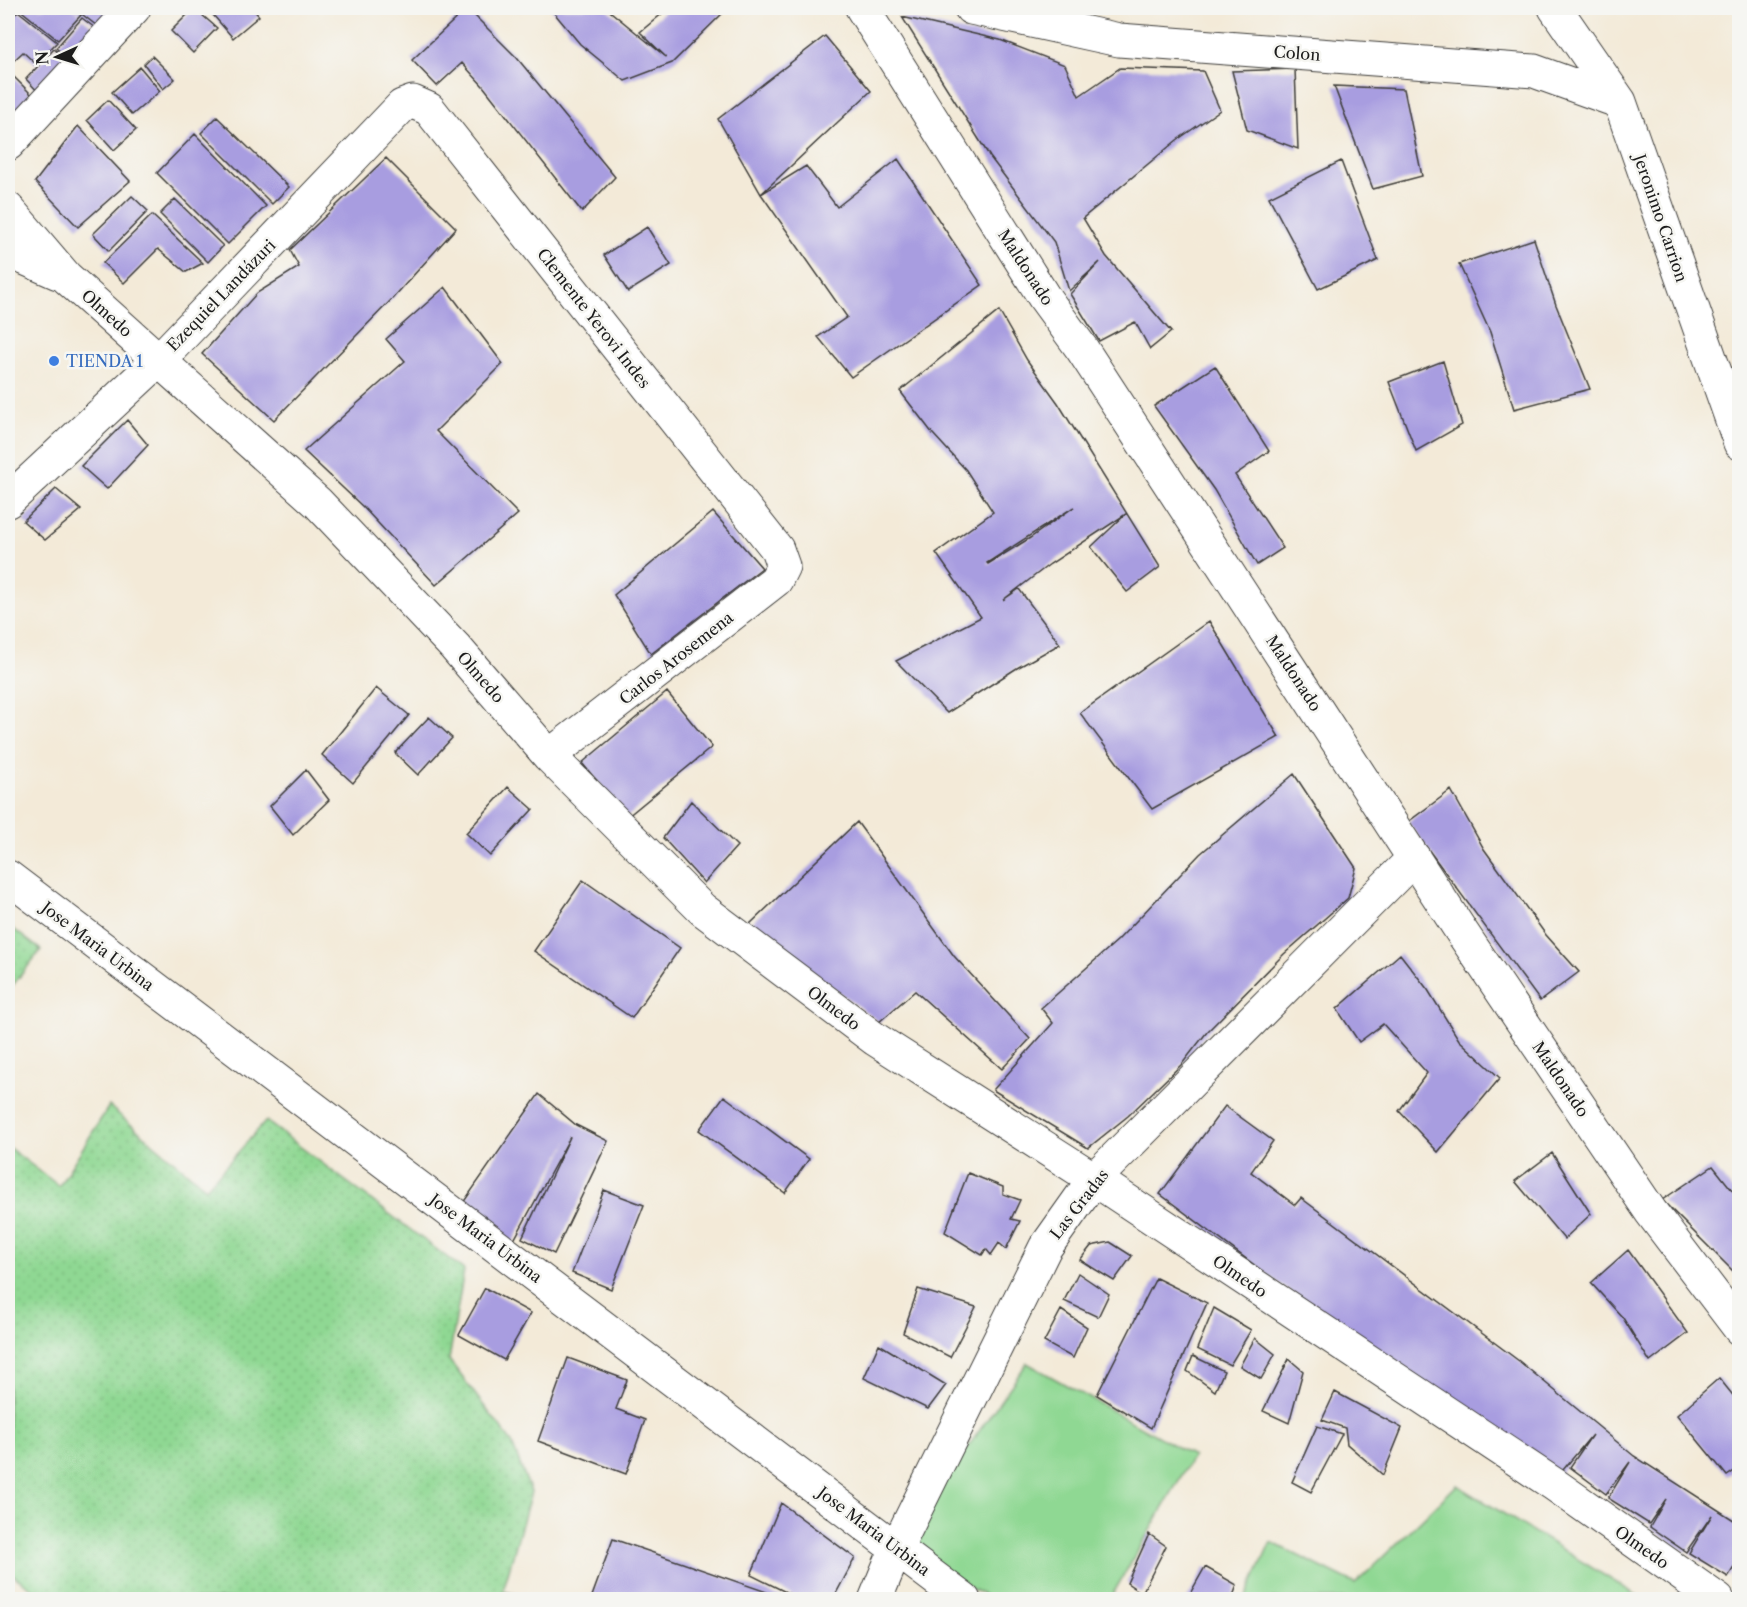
<svg xmlns="http://www.w3.org/2000/svg" width="1747" height="1607" viewBox="0 0 1747 1607" font-family="'Libre Caslon Text',serif">
	<style>
		.grass { fill: url(#grass-dots); stroke: #567a58; stroke-width: 1.5 }
		.park { fill: #8fd893; stroke: #567a58; stroke-width: 1.5 }
		.building { fill: #a89de0; fill-rule: evenodd }
		.lines { fill: none; stroke-linecap: round; stroke-linejoin: round }
		.minor-casing { stroke: #3c3b38; stroke-width: 35 }
		.minor { stroke: #fff; stroke-width: 33 }
		.shop-dot { fill: #3f7fe0; stroke: #f6f6f2; stroke-width: 2 }
		.labels { text-anchor: middle; stroke-width: 5; stroke-linejoin: round; paint-order: stroke }
		.street-label { font-size: 16px; fill: #1c1c1c; stroke: #f6f6f2 }
		.shop-label { font-size: 16px; fill: #366cbe; stroke: #f6f6f2; text-anchor: start }
	</style>
	<defs>
		<pattern id="grass-dots" width="8" height="8" patternUnits="userSpaceOnUse" patternTransform="scale(1.5)"><rect width="8" height="8" fill="#8fd893"/><path d="M2 2h.1M6 6h.1" fill="none" stroke="#7bb97e" stroke-width="1.8" stroke-linecap="round"/></pattern>
	</defs>
	<rect width="100%" height="100%" fill="#f6f6f2"/>
	<filter id="ink" filterUnits="userSpaceOnUse"><feTurbulence type="fractalNoise" baseFrequency=".0167" numOctaves="2"/><feDisplacementMap in="SourceGraphic" scale="12" xChannelSelector="R" yChannelSelector="G"/><feConvolveMatrix kernelMatrix="1 2 1 2 8 2 1 2 1" color-interpolation-filters="sRGB"/></filter>
	<filter id="wash" filterUnits="userSpaceOnUse"><feTurbulence type="fractalNoise" baseFrequency=".008" numOctaves="4" result="noise"/><feDisplacementMap in="SourceGraphic" scale="24" xChannelSelector="R" yChannelSelector="G"/><feGaussianBlur stdDeviation="1.35" result="paint"/><feColorMatrix in="noise" values="0 0 0 0 0 0 0 0 0 0 0 0 0 0 0 0 0 1.4 0 .05"/><feComposite in="paint" operator="in"/></filter>
	<g filter="url(#wash)">
		<rect width="100%" height="100%" fill="#f3ead8"/>
		<path class="grass" d="M 8,925 L 41,950 L 8,991 Z
			M 109,1106 L 206,1188 L 266,1121 L 464,1270 L 449,1360 L 511,1441 L 531,1492 L 503,1591 L 534,1599 L 48,1599 L 8,1572 L 8,1147 L 59,1186 Z"/>
		<path class="park" d="M 1027,1363 L 1193,1456 L 1110,1599 L 991,1599 L 896,1549 Z
			M 1457,1485 L 1643,1599 L 1245,1599 L 1271,1542 L 1355,1584 Z"/>
		<g id="blocks">
			<path class="building" d="M 18,8 L 72,8 L 81,15 L 58,40 Z
				M 74,8 L 118,8 L 101,29 Z
				M 194,8 L 217,28 L 193,53 L 171,31 Z
				M 207,8 L 252,8 L 259,16 L 233,38 Z
				M 467,8 L 517,58 L 615,177 L 582,212 L 483,86 L 462,63 L 437,86 L 412,60 Z
				M 550,8 L 606,8 L 666,57 L 640,32 L 669,8 L 728,8 L 672,63 L 625,81 L 580,44 Z
				M 18,11 L 57,42 L 36,64 L 23,52 L 10,64 L 8,61 L 8,22 Z
				M 902,17 L 1000,40 L 1065,65 L 1079,96 L 1120,68 L 1203,71 L 1220,110 L 1177,140 L 1083,218 L 1106,256 L 1171,332 L 1150,349 L 1135,322 L 1099,341 L 1070,294 L 1100,262 L 1069,291 L 1054,242 L 990,157 Z
				M 82,18 L 104,35 L 75,65 L 56,48 Z
				M 825,36 L 871,91 L 761,194 L 718,119 Z
				M 54,49 L 74,65 L 42,96 L 26,79 Z
				M 152,56 L 175,79 L 163,89 L 144,64 Z
				M 140,67 L 160,91 L 132,115 L 112,92 Z
				M 1295,69 L 1298,149 L 1247,130 L 1232,71 Z
				M 11,74 L 35,98 L 8,126 L 8,77 Z
				M 1334,86 L 1404,89 L 1422,176 L 1373,189 Z
				M 108,100 L 136,130 L 114,150 L 87,120 Z
				M 217,117 L 289,187 L 272,204 L 201,133 Z
				M 78,126 L 130,181 L 78,227 L 35,182 Z
				M 195,134 L 266,206 L 228,244 L 157,173 Z
				M 386,158 L 456,228 L 393,298 L 274,420 L 202,354 L 257,293 L 299,267 L 290,250 Z
				M 898,159 L 982,285 L 851,377 L 818,337 L 847,317 L 761,194 L 806,166 L 837,207 Z
				M 1341,161 L 1378,260 L 1318,289 L 1269,197 Z
				M 132,196 L 148,211 L 109,251 L 93,234 Z
				M 175,199 L 223,246 L 208,262 L 160,214 Z
				M 152,215 L 203,263 L 186,272 L 158,249 L 124,283 L 103,263 Z
				M 647,227 L 671,265 L 628,292 L 604,255 Z
				M 1534,239 L 1556,305 L 1590,389 L 1514,409 L 1490,332 L 1459,264 Z
				M 445,287 L 503,364 L 436,431 L 518,514 L 436,585 L 363,507 L 304,451 L 405,361 L 386,339 Z
				M 999,311 L 1027,360 L 1058,403 L 1160,567 L 1127,592 L 1091,547 L 1126,514 L 1050,564 L 1003,600 L 1019,589 L 1060,644 L 1017,668 L 947,713 L 896,661 L 981,617 L 936,553 L 993,512 L 966,470 L 933,434 L 900,391 ZM 1074,507 L 1030,538 L 988,564 L 987,563 Z
				M 1443,361 L 1462,425 L 1416,451 L 1389,382 Z
				M 1215,366 L 1269,451 L 1235,475 L 1283,548 L 1257,565 L 1214,490 L 1154,406 Z
				M 127,420 L 148,445 L 107,489 L 81,466 Z
				M 56,489 L 81,510 L 45,540 L 23,521 Z
				M 713,512 L 762,568 L 651,654 L 614,595 Z
				M 1209,621 L 1279,737 L 1152,809 L 1080,713 Z
				M 376,688 L 409,715 L 353,783 L 322,755 Z
				M 667,692 L 712,747 L 627,817 L 582,763 Z
				M 429,717 L 452,738 L 418,775 L 395,753 Z
				M 306,770 L 329,800 L 293,835 L 270,806 Z
				M 1294,774 L 1356,868 L 1348,898 L 1284,954 L 1207,1032 L 1182,1064 L 1128,1116 L 1088,1148 L 993,1090 L 1053,1023 L 1041,1008 L 1118,940 L 1200,854 Z
				M 508,787 L 533,809 L 490,856 L 466,833 Z
				M 1451,790 L 1484,849 L 1546,935 L 1579,972 L 1540,1001 L 1408,822 Z
				M 691,801 L 737,846 L 704,883 L 663,838 Z
				M 857,822 L 954,956 L 1030,1039 L 1002,1069 L 915,991 L 879,1022 L 749,925 Z
				M 583,880 L 680,948 L 632,1018 L 534,951 Z
				M 1400,954 L 1428,990 L 1459,1040 L 1500,1078 L 1438,1152 L 1399,1111 L 1427,1073 L 1383,1024 L 1359,1042 L 1337,1009 Z
				M 539,1094 L 576,1125 L 608,1141 L 554,1254 L 522,1238 L 570,1137 L 509,1249 L 458,1210 Z
				M 724,1096 L 809,1159 L 785,1193 L 699,1130 Z
				M 1225,1106 L 1273,1141 L 1251,1172 L 1295,1205 L 1301,1198 L 1519,1361 L 1634,1456 L 1740,1524 L 1740,1558 L 1728,1577 L 1689,1553 L 1712,1515 L 1686,1552 L 1650,1527 L 1666,1499 L 1649,1524 L 1608,1498 L 1630,1462 L 1606,1494 L 1570,1467 L 1592,1435 L 1558,1476 L 1353,1339 L 1160,1194 Z
				M 1552,1153 L 1591,1214 L 1564,1239 L 1515,1181 Z
				M 1713,1166 L 1740,1200 L 1740,1278 L 1662,1200 Z
				M 968,1173 L 1003,1187 L 1003,1194 L 1020,1200 L 1011,1219 L 1020,1221 L 1006,1249 L 999,1243 L 991,1255 L 986,1249 L 982,1255 L 945,1232 Z
				M 604,1190 L 644,1205 L 611,1289 L 572,1273 Z
				M 1110,1242 L 1132,1256 L 1114,1281 L 1080,1260 L 1091,1246 Z
				M 1628,1250 L 1688,1333 L 1650,1362 L 1623,1318 L 1591,1283 Z
				M 1078,1273 L 1109,1294 L 1098,1317 L 1064,1301 Z
				M 1156,1278 L 1207,1303 L 1151,1428 L 1097,1395 Z
				M 485,1288 L 531,1313 L 504,1360 L 459,1335 Z
				M 918,1289 L 976,1307 L 950,1357 L 903,1333 Z
				M 1214,1308 L 1251,1330 L 1230,1365 L 1197,1349 Z
				M 1061,1310 L 1087,1327 L 1073,1358 L 1044,1342 Z
				M 1255,1338 L 1275,1354 L 1261,1379 L 1240,1366 Z
				M 879,1344 L 946,1385 L 928,1409 L 864,1378 Z
				M 1193,1356 L 1224,1371 L 1215,1391 L 1187,1371 Z
				M 568,1358 L 627,1380 L 616,1409 L 645,1420 L 626,1474 L 538,1441 Z
				M 1289,1359 L 1303,1371 L 1289,1423 L 1263,1411 Z
				M 1719,1378 L 1740,1404 L 1740,1467 L 1727,1476 L 1677,1415 Z
				M 1335,1392 L 1402,1428 L 1383,1475 L 1347,1444 L 1345,1428 L 1322,1420 Z
				M 1317,1426 L 1342,1434 L 1311,1492 L 1292,1482 Z
				M 781,1503 L 855,1558 L 833,1599 L 800,1599 L 751,1575 Z
				M 1149,1534 L 1166,1546 L 1142,1593 L 1127,1583 Z
				M 613,1539 L 787,1599 L 591,1599 Z
				M 1205,1567 L 1237,1585 L 1232,1599 L 1187,1599 Z"/>
		</g>
	</g>
	<g filter="url(#ink)">
		<use href="#blocks" fill-opacity="0" stroke="#3c3b38" stroke-width="1.5"/>
		<g class="lines">
			<g class="minor-casing">
				<path id="minor" d="M 862,8 L 1044,297 L 1082,349 L 1463,934 L 1651,1212 L 1740,1329
					M 971,8 L 1119,40 L 1534,71 L 1620,102
					M 1555,8 L 1620,102 L 1740,443
					M 8,144 L 134,8
					M 8,209 L 66,277 L 318,503 L 455,647 L 549,756 L 702,909 L 875,1039 L 1094,1179 L 1555,1485 L 1718,1600
					M 8,251 L 58,273
					M 8,501 L 159,360 L 402,106 L 413,102 L 429,109 L 777,549 L 783,566 L 776,580 L 549,756
					M 8,877 L 964,1600
					M 875,1600 L 896,1549 L 1045,1248 L 1094,1179 L 1414,858"/>
			</g>
			<use href="#minor" class="minor"/>
		</g>
	</g>
	<circle class="shop-dot" cx="54" cy="361" r="6"/>
	<g class="labels">
		<g class="street-label">
			<text transform="translate(1297 53) rotate(4)" y="6">Colon</text>
			<text transform="translate(1661 218) rotate(71)" y="6">Jeronimo Carrion</text>
			<text transform="translate(1026 267) rotate(57)" y="6">Maldonado</text>
			<text transform="translate(221 295) rotate(-46)" y="6">Ezequiel Landázuri</text>
			<text transform="translate(107 313) rotate(42)" y="6">Olmedo</text>
			<text transform="translate(594 318) rotate(52)" y="6">Clemente Yerovi Indes</text>
			<text transform="translate(676 658) rotate(-38)" y="6">Carlos Arosemena</text>
			<text transform="translate(1294 673) rotate(57)" y="6">Maldonado</text>
			<text transform="translate(481 677) rotate(49)" y="6">Olmedo</text>
			<text transform="translate(98 946) rotate(37)" y="6">Jose Maria Urbina</text>
			<text transform="translate(834 1008) rotate(37)" y="6">Olmedo</text>
			<text transform="translate(1561 1079) rotate(56)" y="6">Maldonado</text>
			<text transform="translate(1079 1204) rotate(-52)" y="6">Las Gradas</text>
			<text transform="translate(486 1238) rotate(37)" y="6">Jose Maria Urbina</text>
			<text transform="translate(1240 1276) rotate(34)" y="6">Olmedo</text>
			<text transform="translate(874 1531) rotate(37)" y="6">Jose Maria Urbina</text>
			<text transform="translate(1642 1547) rotate(35)" y="6">Olmedo</text>
		</g>
		<g class="shop-label">
			<text x="66" y="367">TIENDA 1</text>
		</g>
	</g>
	<rect width="1747" height="1607" fill="none" stroke="#f6f6f2" stroke-width="30"/>
	<g transform="translate(57 57) rotate(266)" stroke="#f6f6f2" stroke-width="4.5" paint-order="stroke">
	<path d="M0-4.5L10 22L0 15L-10 22Z" fill="#1c1c1c"/>
	<text y="-9" font-size="16" font-weight="bold" text-anchor="middle" fill="#1c1c1c">N</text>
	</g>
</svg>
